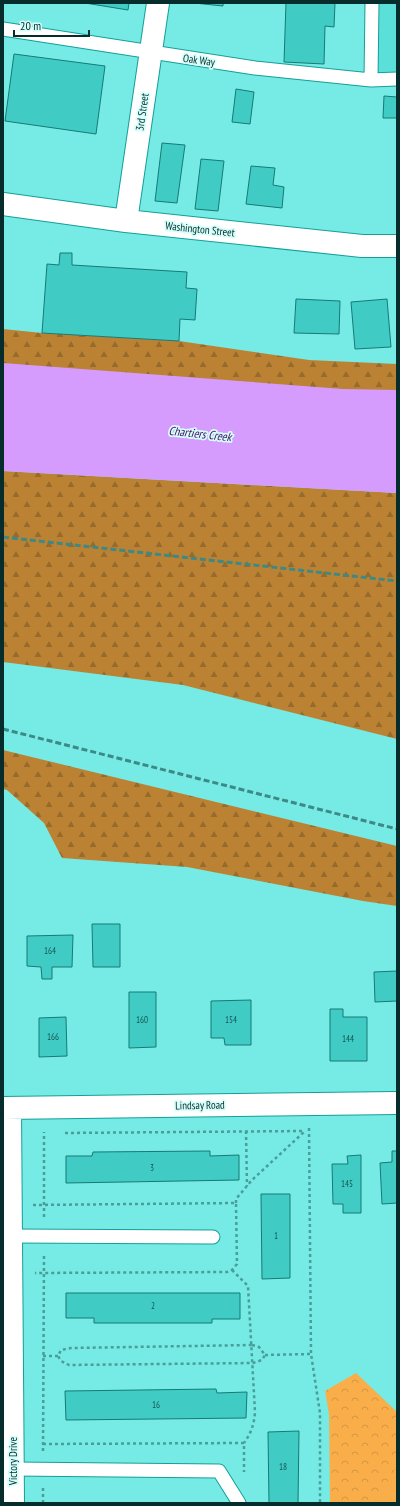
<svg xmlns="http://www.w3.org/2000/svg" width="400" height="1506" viewBox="0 0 400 1506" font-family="'PT Sans Narrow',sans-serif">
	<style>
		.built { fill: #5be0d9 }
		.forest { fill: url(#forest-firs) }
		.park { fill: url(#park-crowns) }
		.pitch { fill: #f9ae4a }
		.water { fill: #d69cfd }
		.building { fill: #40ccc5; stroke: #177a75 }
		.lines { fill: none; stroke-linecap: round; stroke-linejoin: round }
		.service-casing { stroke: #159f99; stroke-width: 15 }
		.minor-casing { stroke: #159f99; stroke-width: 24 }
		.path { stroke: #499e99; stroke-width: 2.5; stroke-dasharray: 3 3; stroke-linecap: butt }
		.service { stroke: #fff; stroke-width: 13 }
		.minor { stroke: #fff; stroke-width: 22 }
		.rail { stroke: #3c8985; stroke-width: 3; stroke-dasharray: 6 3; stroke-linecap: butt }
		.labels { text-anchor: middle; stroke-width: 3.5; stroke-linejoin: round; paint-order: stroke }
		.number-label { font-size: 9px; fill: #145552 }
		.street-label { font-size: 11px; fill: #062d2b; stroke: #d5fefb }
		.water-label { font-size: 12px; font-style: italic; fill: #460c63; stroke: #d5fefb }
	</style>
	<defs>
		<pattern id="forest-firs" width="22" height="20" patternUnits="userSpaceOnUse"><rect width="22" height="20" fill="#bc8234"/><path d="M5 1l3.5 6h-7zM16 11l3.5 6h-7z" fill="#976b2c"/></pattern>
		<pattern id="park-crowns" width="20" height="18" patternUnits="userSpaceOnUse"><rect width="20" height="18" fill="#f9ae4a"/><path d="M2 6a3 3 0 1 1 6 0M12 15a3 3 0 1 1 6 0" fill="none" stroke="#d49641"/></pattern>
	</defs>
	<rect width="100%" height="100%" fill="#76eae4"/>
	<path class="built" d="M 372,3 L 397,3 L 397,78 L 371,80 Z"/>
	<path class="forest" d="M 3,329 L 42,333 L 179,341 L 309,360 L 397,364 L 397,399 L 3,367 Z
		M 3,471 L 397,493 L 397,739 L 183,685 L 3,662 Z
		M 3,750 L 397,846 L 397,906 L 363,901 L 187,867 L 62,858 L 44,823 L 7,790 L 3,789 Z"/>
	<path class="park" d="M 356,1373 L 397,1412 L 397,1503 L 330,1503 L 329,1414 L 325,1391 Z"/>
	<path class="pitch" d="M 397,1466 L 397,1503 L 374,1503 Z"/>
	<path class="water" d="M 3,363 L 343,389 L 397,390 L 397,493 L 3,471 Z"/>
	<path class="building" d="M 85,3 L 129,3 L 128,10 Z
		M 194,3 L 223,3 L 223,6 Z
		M 286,3 L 335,3 L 334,27 L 325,26 L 324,64 L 284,62 Z
		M 14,54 L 105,66 L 96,134 L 5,121 Z
		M 236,89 L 254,92 L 250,124 L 232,122 Z
		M 384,96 L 397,97 L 397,118 L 383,118 Z
		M 162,143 L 185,145 L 177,203 L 155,201 Z
		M 201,159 L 224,161 L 218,211 L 195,209 Z
		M 251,166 L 275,168 L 273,185 L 284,187 L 282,208 L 246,204 Z
		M 60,253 L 72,253 L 72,265 L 187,272 L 186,288 L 197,289 L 195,320 L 180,319 L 179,341 L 42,333 L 47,264 L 59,265 Z
		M 296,299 L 340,301 L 339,334 L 294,333 Z
		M 387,299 L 391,347 L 355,349 L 351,302 Z
		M 92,924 L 120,924 L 120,967 L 93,967 Z
		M 73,935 L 72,967 L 52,967 L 52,979 L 42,979 L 41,967 L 27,966 L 27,936 Z
		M 397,971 L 397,1001 L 375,1002 L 374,972 Z
		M 129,992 L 156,992 L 156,1047 L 129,1048 Z
		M 251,1000 L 251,1045 L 225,1045 L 224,1038 L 211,1038 L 211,1001 Z
		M 330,1009 L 343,1009 L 343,1017 L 367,1017 L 367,1061 L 330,1061 Z
		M 66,1017 L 67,1056 L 39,1057 L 39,1018 Z
		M 210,1151 L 210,1156 L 239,1155 L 239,1180 L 66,1183 L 66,1156 L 92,1156 L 93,1152 Z
		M 392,1151 L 397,1151 L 397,1203 L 382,1204 L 380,1163 L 392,1162 Z
		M 361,1155 L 361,1213 L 343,1213 L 343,1204 L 333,1204 L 332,1164 L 348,1164 L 347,1156 Z
		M 261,1194 L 290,1194 L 290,1278 L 262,1279 Z
		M 66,1293 L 240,1293 L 240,1319 L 212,1319 L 212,1323 L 94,1323 L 94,1318 L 66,1318 Z
		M 216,1389 L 217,1393 L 247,1392 L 246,1418 L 66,1420 L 65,1391 Z
		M 299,1431 L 298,1503 L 269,1503 L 268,1432 Z"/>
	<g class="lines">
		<g class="service-casing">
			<path id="service" d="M 3,29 L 255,68 L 371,80 L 397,79
				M 371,80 L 372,3
				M 11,1236 L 213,1237
				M 13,1469 L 219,1471 L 239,1503"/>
		</g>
		<g class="minor-casing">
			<path id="minor" d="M 3,204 L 126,221 L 362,246 L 397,246
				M 126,221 L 158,3
				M 3,1108 L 397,1103
				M 10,1108 L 13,1503"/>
		</g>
		<path class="path" d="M 309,1128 L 311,1354 L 320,1413 L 320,1503
			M 246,1131 L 247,1186
			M 65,1133 L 304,1131
			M 236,1203 L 236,1199 L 252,1180 L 304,1132
			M 33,1205 L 236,1203 L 237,1264 L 232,1270 L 227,1272 L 35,1273
			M 44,1217 L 44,1132
			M 232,1270 L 248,1286 L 255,1412 C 254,1425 251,1433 244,1443
			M 252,1345 L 259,1347 L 265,1355 L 262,1360 L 253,1363 L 69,1365 L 61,1361 L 58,1356 L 61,1350 L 71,1348 Z
			M 265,1355 L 311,1354
			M 43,1356 L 58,1356
			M 43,1444 L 244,1443 L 244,1472
			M 43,1451 L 44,1256
			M 43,1488 L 43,1503"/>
		<use href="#service" class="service"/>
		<use href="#minor" class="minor"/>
		<path class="rail" d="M 3,537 L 397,581
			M 3,729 L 397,829"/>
	</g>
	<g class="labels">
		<g class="number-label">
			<text x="50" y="954">164</text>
			<text x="142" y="1023">160</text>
			<text x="231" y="1023">154</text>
			<text x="53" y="1040">166</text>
			<text x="348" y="1042">144</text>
			<text x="152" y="1171">3</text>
			<text x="347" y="1187">145</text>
			<text x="276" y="1239">1</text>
			<text x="153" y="1309">2</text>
			<text x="156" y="1408">16</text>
			<text x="283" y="1470">18</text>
		</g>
		<g class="street-label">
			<text transform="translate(199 60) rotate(8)" y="4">Oak Way</text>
			<text transform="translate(142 112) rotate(-82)" y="4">3rd Street</text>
			<text transform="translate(200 229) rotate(6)" y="4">Washington Street</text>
			<text transform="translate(200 1105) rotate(-1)" y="4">Lindsay Road</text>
			<text transform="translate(13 1461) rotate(-90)" y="4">Victory Drive</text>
		</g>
		<g class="water-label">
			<text transform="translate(200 434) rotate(6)" y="4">Chartiers Creek</text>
		</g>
	</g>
	<rect width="400" height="1506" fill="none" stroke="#062d2b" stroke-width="8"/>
	<path d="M14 30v6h75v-6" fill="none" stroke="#062d2b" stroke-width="2"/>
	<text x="20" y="30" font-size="12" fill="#062d2b" stroke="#d5fefb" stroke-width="3" paint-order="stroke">20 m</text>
</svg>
